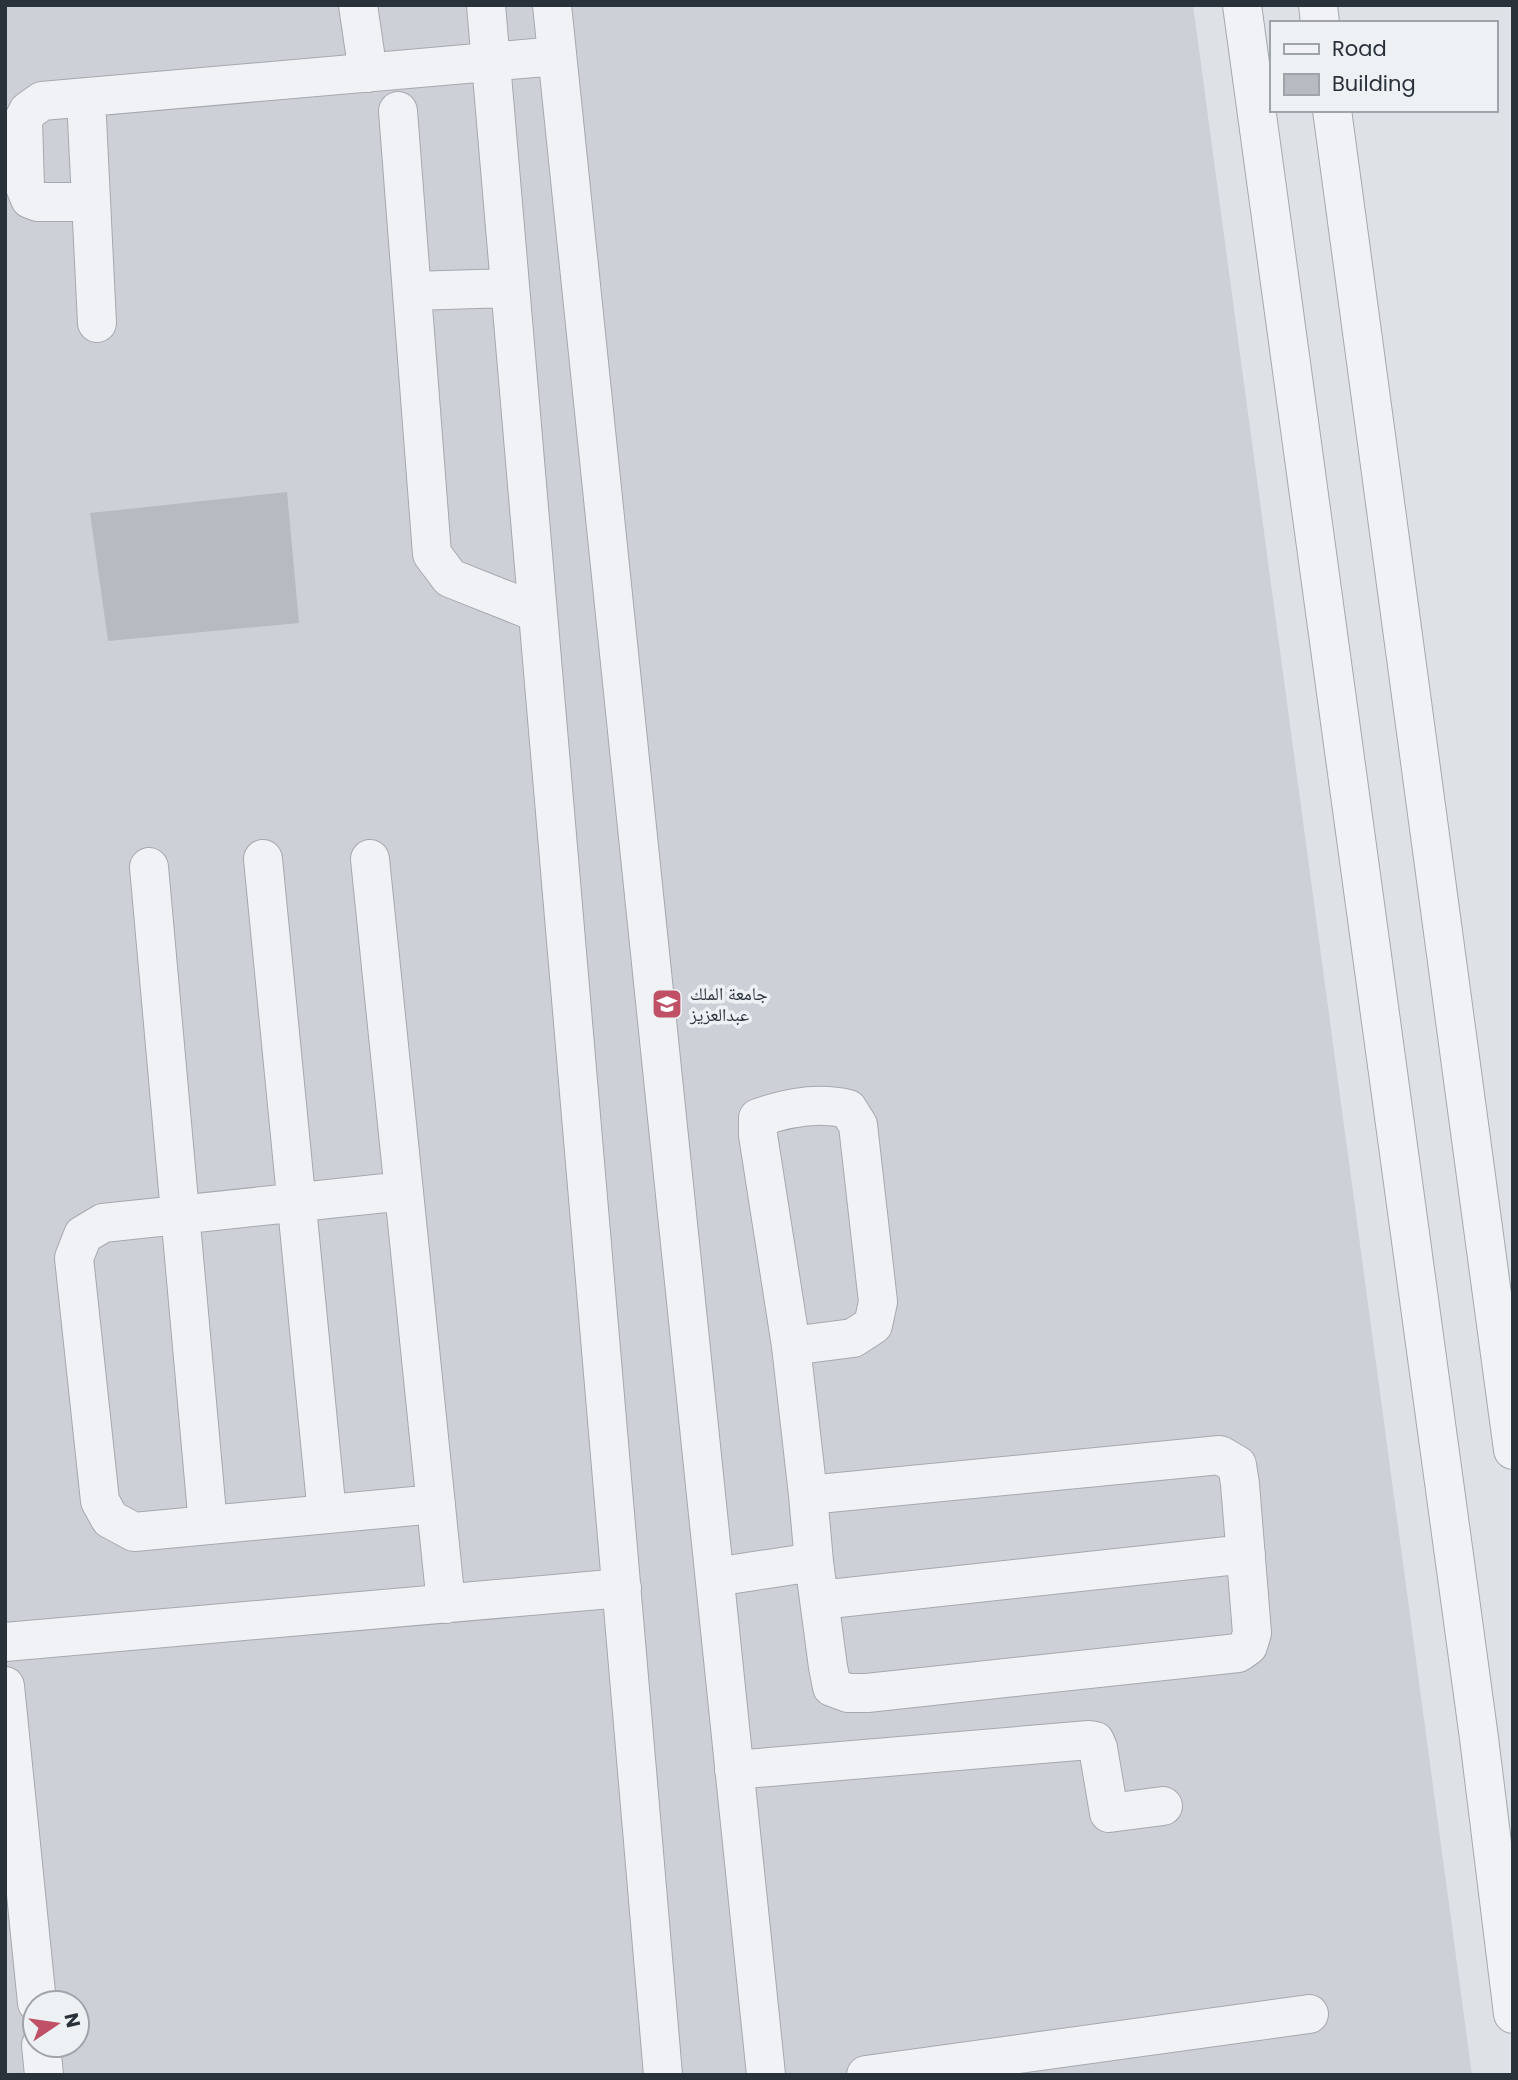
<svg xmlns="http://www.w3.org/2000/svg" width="1518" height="2080" viewBox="0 0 1518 2080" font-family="Poppins,'Noto Naskh Arabic',sans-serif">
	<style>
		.built { fill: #cdd1d7; fill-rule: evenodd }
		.building { fill: #b6bbc2 }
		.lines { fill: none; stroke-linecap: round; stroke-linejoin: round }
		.minor-casing { stroke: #a4a9af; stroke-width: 40 }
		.minor { stroke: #f1f2f5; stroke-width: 38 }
		.labels { text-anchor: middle; stroke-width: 7; stroke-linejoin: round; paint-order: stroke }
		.poi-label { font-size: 18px; fill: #29313b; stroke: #edf1f4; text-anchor: start }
	</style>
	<rect width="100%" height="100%" fill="#dee2e6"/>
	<path class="built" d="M 5,5 L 1193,5 L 1472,2075 L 5,2075 ZM 35,2003 L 77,2003 L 77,2045 L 35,2045 Z"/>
	<path class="building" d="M 287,492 L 299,623 L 108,641 L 90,513 Z"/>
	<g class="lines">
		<g class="minor-casing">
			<path id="minor" d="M 358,5 L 368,73
				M 486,5 L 663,2075
				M 552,5 L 766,2075
				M 1242,5 L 1479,1738 L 1513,2014
				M 1318,5 L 1320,23
				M 86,98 L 97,323
				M 1332,110 L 1513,1450
				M 398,111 L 432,554 L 450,578 L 538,613
				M 91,202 L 38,202 L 30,199 L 25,187 L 23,121 L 28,111 L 42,101 L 557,56
				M 412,291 L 510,288
				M 263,859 L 327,1514
				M 370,859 L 446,1604
				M 149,867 L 208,1525
				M 404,1191 L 103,1223 L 83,1235 L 74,1258 L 100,1501 L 110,1519 L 134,1532 L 436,1504
				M 791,1346 L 853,1338 L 873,1325 L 878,1302 L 858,1125 L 848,1109 C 819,1102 786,1108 758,1118 L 758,1135 L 791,1346 L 808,1495
				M 1220,1455 L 1237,1465 L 1240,1484 L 1252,1633 L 1248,1646 L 1238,1653 L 867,1693 L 848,1693 L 832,1687 L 828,1667 L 814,1562 L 808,1495 Z
				M 715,1577 L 814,1562
				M 820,1600 L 1246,1554
				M 5,1642 L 622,1588
				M 5,1686 L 37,2003
				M 734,1770 L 1089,1740 L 1095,1741 L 1098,1748 L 1109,1813 L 1163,1806
				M 41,2045 L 44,2075
				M 866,2075 L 1309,2014"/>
		</g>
		<use href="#minor" class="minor"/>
	</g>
	<defs>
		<g id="university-square" transform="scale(1.575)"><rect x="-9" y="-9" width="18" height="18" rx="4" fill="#bf5066" stroke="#edf1f4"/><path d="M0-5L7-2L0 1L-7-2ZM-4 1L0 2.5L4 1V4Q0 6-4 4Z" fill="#fff"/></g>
	</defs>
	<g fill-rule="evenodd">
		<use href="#university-square" x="667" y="1004"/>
	</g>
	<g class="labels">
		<g class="poi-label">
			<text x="690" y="1000">جامعة الملك<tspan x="690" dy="21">عبدالعزيز</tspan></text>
		</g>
	</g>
	<rect width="1518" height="2080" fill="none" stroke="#29313b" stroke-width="14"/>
	<rect x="1270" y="21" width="228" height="91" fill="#edf1f4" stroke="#9fa4aa" stroke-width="2"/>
	<rect x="1284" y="44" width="35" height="10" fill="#f1f2f5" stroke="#9fa4aa" stroke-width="2"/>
	<text x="1332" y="56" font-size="21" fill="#29313b">Road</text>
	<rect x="1284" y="74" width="35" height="21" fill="#b6bbc2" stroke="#9fa4aa" stroke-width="2"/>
	<text x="1332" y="91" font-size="21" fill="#29313b">Building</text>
	<g transform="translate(56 2024) rotate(77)"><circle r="33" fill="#edf1f4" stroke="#9fa4aa" stroke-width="2"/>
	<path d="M0-5L12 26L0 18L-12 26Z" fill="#bf5066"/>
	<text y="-10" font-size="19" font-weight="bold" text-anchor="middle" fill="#29313b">N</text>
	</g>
</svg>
